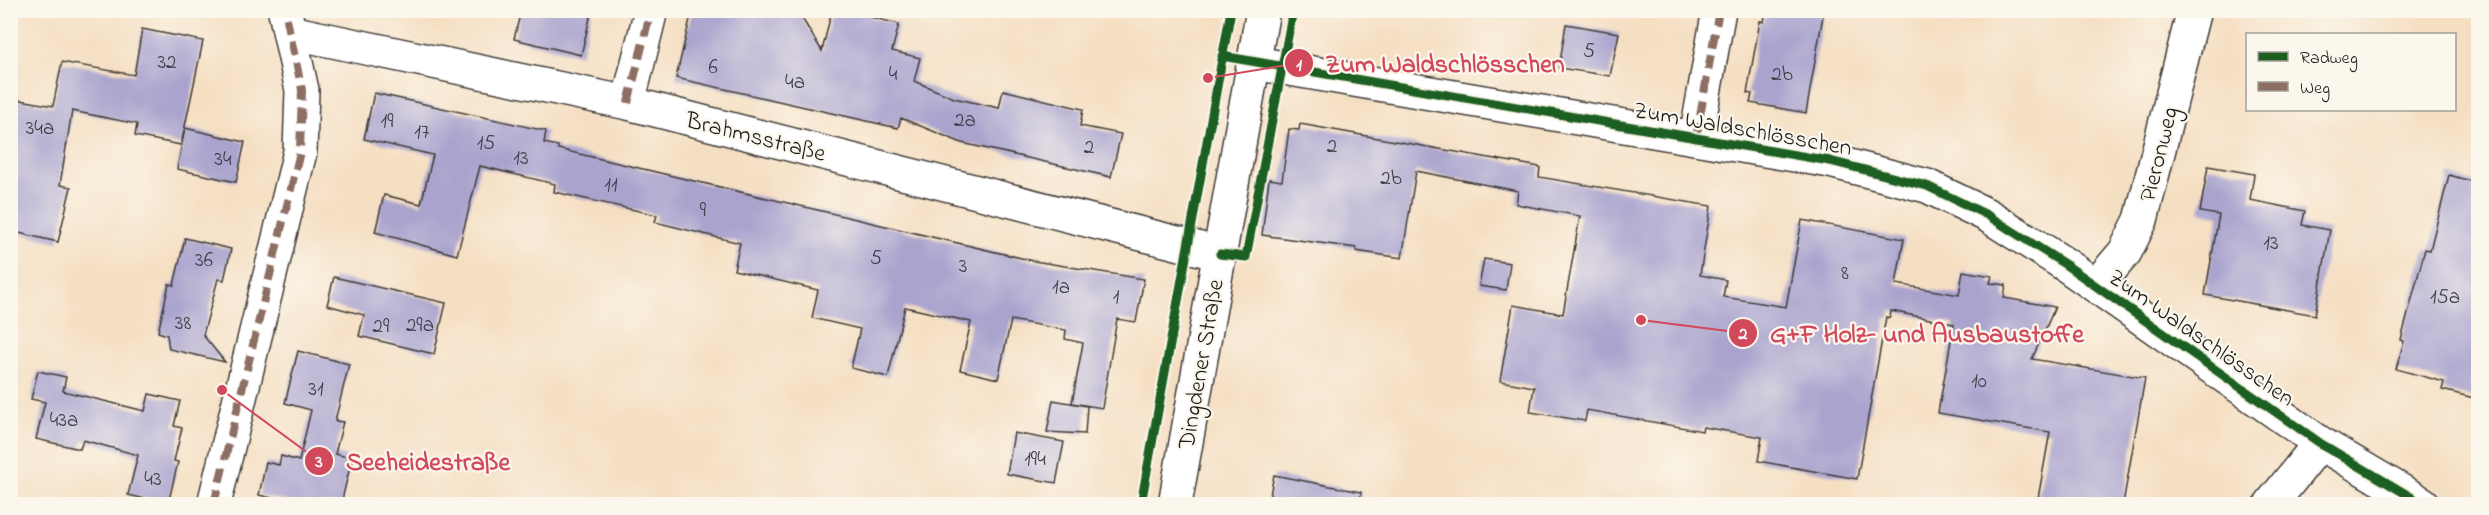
<svg xmlns="http://www.w3.org/2000/svg" width="2489" height="515" viewBox="0 0 2489 515" font-family="'Indie Flower',sans-serif">
	<style>
		.building { fill: #a9a3ce }
		.lines { fill: none; stroke-linecap: round; stroke-linejoin: round }
		.minor-casing { stroke: #3d3935; stroke-width: 36 }
		.major-casing { stroke: #3d3935; stroke-width: 36 }
		.minor { stroke: #fff; stroke-width: 33 }
		.major { stroke: #fff; stroke-width: 33 }
		.quiet { stroke: #8d6e63; stroke-width: 8; stroke-dasharray: 15 8; stroke-linecap: butt }
		.cycleway-casing { stroke: #fbf7ec; stroke-width: 13 }
		.cycleway { stroke: #1b5e20; stroke-width: 9 }
		.labels { text-anchor: middle; stroke-width: 4.5; stroke-linejoin: round; paint-order: stroke }
		.number-label { font-size: 21px; fill: #3f3e48 }
		.street-label { font-size: 24px; fill: #1c1c1c; stroke: #fbf7ec }
		.leader { fill: none; stroke: #d1495b; stroke-width: 2 }
		.callout-dot { fill: #d1495b; stroke: #fbf7ec; stroke-width: 2 }
		.mark-label { font-size: 18px; text-anchor: middle; font-weight: bold; fill: #fff }
		.callout-label { font-size: 26px; text-anchor: middle; font-weight: bold; fill: #d1495b; stroke: #fbf7ec; stroke-width: 4.5; stroke-linejoin: round; paint-order: stroke }
	</style>
	<rect width="100%" height="100%" fill="#fbf7ec"/>
	<filter id="ink" filterUnits="userSpaceOnUse"><feTurbulence type="fractalNoise" baseFrequency=".0167" numOctaves="2"/><feDisplacementMap in="SourceGraphic" scale="12" xChannelSelector="R" yChannelSelector="G"/><feConvolveMatrix kernelMatrix="1 2 1 2 8 2 1 2 1" color-interpolation-filters="sRGB"/></filter>
	<filter id="wash" filterUnits="userSpaceOnUse"><feTurbulence type="fractalNoise" baseFrequency=".008" numOctaves="4" result="noise"/><feDisplacementMap in="SourceGraphic" scale="24" xChannelSelector="R" yChannelSelector="G"/><feGaussianBlur stdDeviation="1.35" result="paint"/><feColorMatrix in="noise" values="0 0 0 0 0 0 0 0 0 0 0 0 0 0 0 0 0 1.4 0 .05"/><feComposite in="paint" operator="in"/></filter>
	<g filter="url(#wash)">
		<rect width="100%" height="100%" fill="#f5dfc3"/>
		<g id="blocks">
			<path class="building" d="M 521,10 L 592,10 L 581,55 L 514,39 Z
				M 696,10 L 770,10 L 784,14 L 797,10 L 822,51 L 832,10 L 871,10 L 870,17 L 899,24 L 892,51 L 920,58 L 914,81 L 954,98 L 999,108 L 1003,90 L 1083,109 L 1080,126 L 1121,134 L 1111,177 L 962,143 L 901,118 L 898,128 L 676,78 L 691,15 L 695,15 Z
				M 1766,10 L 1824,10 L 1806,113 L 1750,103 L 1752,94 L 1747,93 L 1760,21 L 1764,22 Z
				M 1566,24 L 1619,33 L 1610,76 L 1559,68 Z
				M 142,29 L 203,41 L 181,145 L 135,136 L 137,124 L 72,111 L 60,185 L 71,187 L 58,242 L 10,231 L 10,98 L 53,106 L 62,62 L 134,75 Z
				M 374,93 L 546,131 L 544,143 L 558,146 L 558,149 L 1034,261 L 1144,279 L 1136,322 L 1117,319 L 1102,408 L 1072,403 L 1083,343 L 1065,339 L 1066,330 L 1011,320 L 998,379 L 960,370 L 971,322 L 905,307 L 888,377 L 851,368 L 860,329 L 812,318 L 818,290 L 734,270 L 740,243 L 655,222 L 657,215 L 554,192 L 555,184 L 480,166 L 457,255 L 375,232 L 384,195 L 421,204 L 433,155 L 364,139 Z
				M 1300,124 L 1540,167 L 1539,177 L 1711,206 L 1700,275 L 1726,280 L 1723,297 L 1786,307 L 1802,220 L 1904,239 L 1896,284 L 1959,295 L 1963,271 L 1992,276 L 1990,283 L 2006,285 L 2004,298 L 2055,307 L 2032,359 L 2145,378 L 2123,504 L 2037,504 L 2050,432 L 1938,413 L 1954,324 L 1891,311 L 1890,318 L 1886,317 L 1857,479 L 1758,461 L 1762,437 L 1703,427 L 1702,431 L 1587,410 L 1585,421 L 1530,412 L 1534,387 L 1500,381 L 1513,305 L 1563,314 L 1580,216 L 1516,204 L 1518,191 L 1416,171 L 1402,258 L 1356,251 L 1356,248 L 1262,235 L 1269,179 L 1282,181 L 1289,129 L 1299,130 Z
				M 185,128 L 245,142 L 236,182 L 177,169 Z
				M 2208,166 L 2254,174 L 2250,200 L 2305,211 L 2302,225 L 2330,230 L 2315,315 L 2205,295 L 2219,215 L 2200,212 Z
				M 2449,175 L 2478,183 L 2478,399 L 2442,390 L 2444,382 L 2396,369 L 2404,341 L 2401,340 L 2425,249 L 2430,250 Z
				M 185,238 L 231,249 L 224,280 L 218,279 L 203,335 L 225,362 L 169,349 L 167,335 L 158,332 L 169,284 L 174,285 Z
				M 1484,259 L 1510,263 L 1506,290 L 1479,286 Z
				M 334,277 L 446,303 L 434,354 L 359,336 L 364,315 L 327,305 Z
				M 298,351 L 349,364 L 335,421 L 343,422 L 335,454 L 352,458 L 341,504 L 296,504 L 259,495 L 266,462 L 279,465 L 281,456 L 299,461 L 311,410 L 285,403 Z
				M 38,371 L 66,377 L 63,391 L 145,411 L 149,394 L 180,401 L 174,426 L 182,428 L 174,461 L 178,462 L 168,504 L 128,495 L 138,455 L 83,440 L 80,449 L 36,439 L 45,402 L 31,399 Z
				M 1053,400 L 1087,406 L 1085,434 L 1047,432 Z
				M 1014,433 L 1064,442 L 1056,483 L 1007,474 Z
				M 1274,475 L 1361,492 L 1360,504 L 1268,504 Z"/>
		</g>
	</g>
	<g filter="url(#ink)">
		<use href="#blocks" fill-opacity="0" stroke="#3d3935" stroke-width="1.5"/>
		<g class="lines">
			<g class="minor-casing">
				<path id="minor" d="M 290,32 L 628,103 L 1220,254
					M 1254,63 L 1830,161 L 1927,186 L 1987,215 L 2066,265 L 2320,443 L 2423,504
					M 628,103 L 651,10
					M 1696,138 L 1719,10
					M 2096,286 L 2125,252 L 2141,220 L 2194,10
					M 214,504 L 300,152 L 302,90 L 285,12
					M 2271,504 L 2320,443"/>
			</g>
			<g class="major-casing">
				<path id="major" d="M 1175,504 L 1263,10"/>
			</g>
			<use href="#minor" class="minor"/>
			<use href="#major" class="major"/>
			<path class="quiet" d="M 628,103 L 651,10
				M 1696,138 L 1719,10
				M 214,504 L 300,152 L 302,90 L 285,10"/>
			<g class="cycleway-casing">
				<path id="cycleway" d="M 1222,56 L 1830,161 L 1927,186 L 1987,215 L 2066,265 L 2320,443 L 2423,504
					M 1220,254 L 1246,257 L 1293,10
					M 1141,504 L 1231,10"/>
			</g>
			<use href="#cycleway" class="cycleway"/>
		</g>
	</g>
	<g class="labels">
		<g class="number-label">
			<text x="1589" y="57">5</text>
			<text x="167" y="68">32</text>
			<text x="713" y="73">6</text>
			<text x="893" y="80">4</text>
			<text x="1782" y="80">2b</text>
			<text x="795" y="88">4a</text>
			<text x="965" y="126">2a</text>
			<text x="387" y="127">19</text>
			<text x="40" y="134">34a</text>
			<text x="422" y="138">17</text>
			<text x="486" y="149">15</text>
			<text x="1332" y="152">2</text>
			<text x="1089" y="153">2</text>
			<text x="521" y="164">13</text>
			<text x="223" y="165">34</text>
			<text x="1391" y="184">2b</text>
			<text x="611" y="191">11</text>
			<text x="703" y="216">9</text>
			<text x="2271" y="249">13</text>
			<text x="876" y="264">5</text>
			<text x="204" y="266">36</text>
			<text x="963" y="272">3</text>
			<text x="1845" y="279">8</text>
			<text x="1061" y="293">1a</text>
			<text x="1116" y="303">1</text>
			<text x="2445" y="303">15a</text>
			<text x="183" y="329">38</text>
			<text x="420" y="331">29a</text>
			<text x="381" y="332">29</text>
			<text x="1979" y="387">10</text>
			<text x="316" y="395">31</text>
			<text x="64" y="426">43a</text>
			<text x="1035" y="465">194</text>
			<text x="153" y="485">43</text>
		</g>
		<g class="street-label">
			<text transform="translate(1743 128) rotate(10)" y="8">Zum Waldschlösschen</text>
			<text transform="translate(756 136) rotate(14)" y="8">Brahmsstraße</text>
			<text transform="translate(2158 154) rotate(-76)" y="8">Pieronweg</text>
			<text transform="translate(2202 337) rotate(35)" y="8">Zum Waldschlösschen</text>
			<text transform="translate(1200 364) rotate(-80)" y="8">Dingdener Straße</text>
		</g>
	</g>
	<path class="leader" d="M1208 78L1299 63M1641 320L1743 333M222 390L319 461"/>
	<g class="callout-dot">
		<circle cx="1208" cy="78" r="6"/>
		<circle cx="1641" cy="320" r="6"/>
		<circle cx="222" cy="390" r="6"/>
		<circle cx="1299" cy="63" r="15"/>
		<circle cx="1743" cy="333" r="15"/>
		<circle cx="319" cy="461" r="15"/>
	</g>
	<g class="mark-label">
		<text x="1299" y="70">1</text>
		<text x="1743" y="339">2</text>
		<text x="319" y="467">3</text>
	</g>
	<g class="callout-label">
		<text x="1445" y="72">Zum Waldschlösschen</text>
		<text x="1927" y="342">G+F Holz- und Ausbaustoffe</text>
		<text x="428" y="470">Seeheidestraße</text>
	</g>
	<rect width="2489" height="515" fill="none" stroke="#fbf7ec" stroke-width="36"/>
	<rect x="2246" y="33" width="210" height="78" fill="#fbf7ec" stroke="#a29f99" stroke-width="1.5"/>
	<rect x="2258" y="52" width="30" height="9" fill="#1b5e20" stroke="#a29f99" stroke-width="1.5"/>
	<text x="2300" y="63" font-size="18" fill="#1c1c1c">Radweg</text>
	<rect x="2258" y="82" width="30" height="9" fill="#8d6e63" stroke="#a29f99" stroke-width="1.5"/>
	<text x="2300" y="93" font-size="18" fill="#1c1c1c">Weg</text>
</svg>
